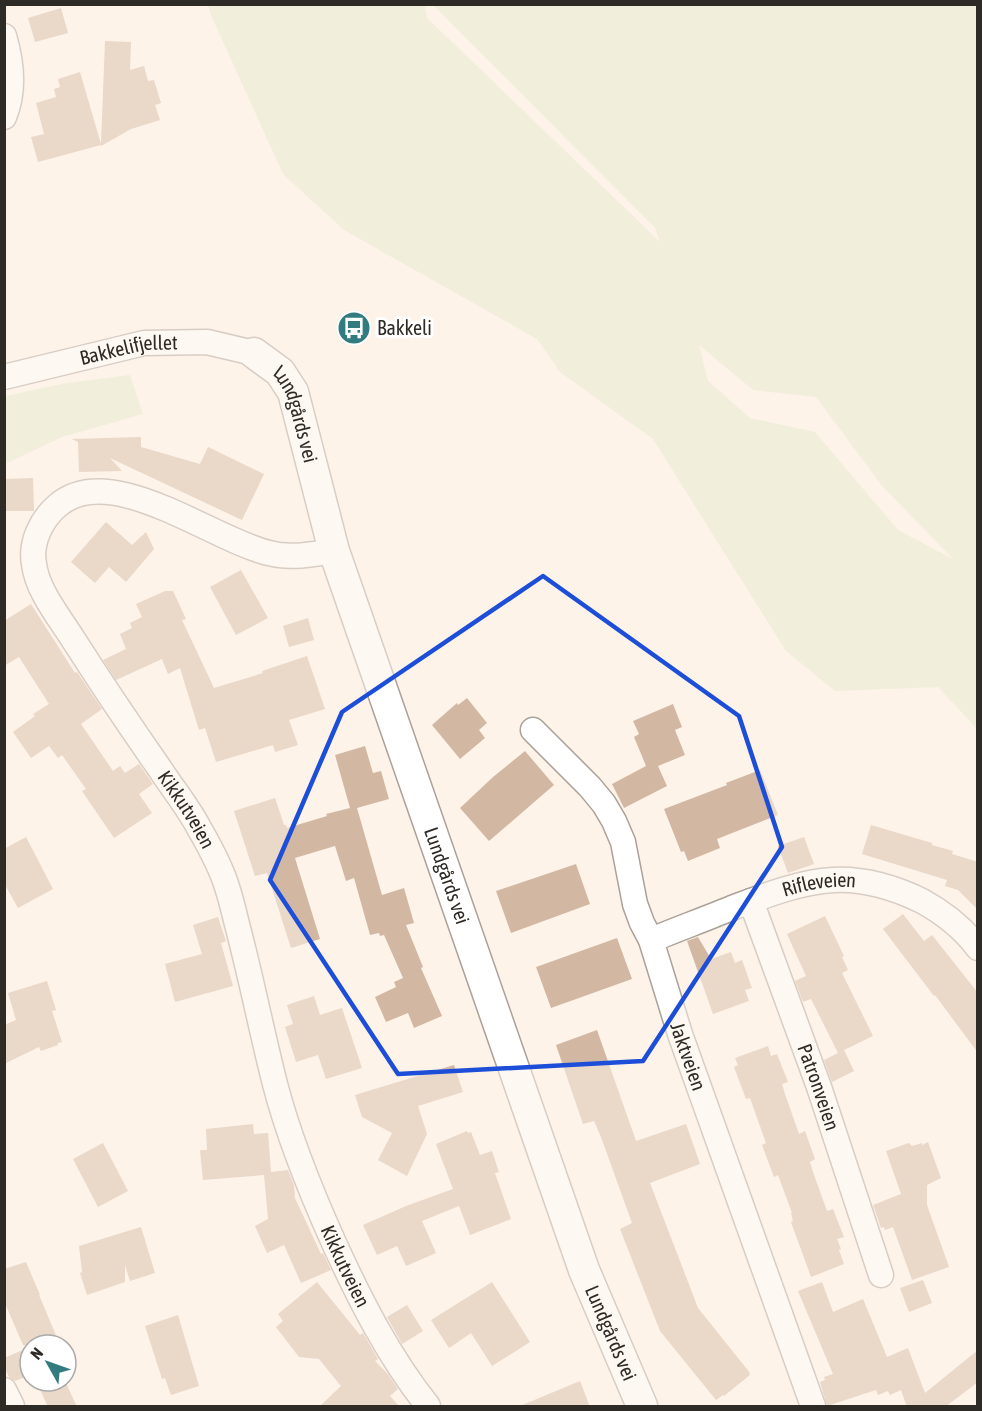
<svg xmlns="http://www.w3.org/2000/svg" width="982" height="1411" viewBox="0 0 982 1411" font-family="'Asap Condensed',sans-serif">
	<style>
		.green { fill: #e3e8cc; fill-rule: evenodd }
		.building { fill: #d2b8a2 }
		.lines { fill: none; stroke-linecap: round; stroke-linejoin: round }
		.minor-casing { stroke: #aba198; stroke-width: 27 }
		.tertiary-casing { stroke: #aba198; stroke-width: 33 }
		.minor { stroke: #fff; stroke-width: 24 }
		.tertiary { stroke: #fff; stroke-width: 30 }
		.marked { fill: none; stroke: #1d4ed8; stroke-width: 4.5; stroke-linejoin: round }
		.labels { text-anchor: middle; stroke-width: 6; stroke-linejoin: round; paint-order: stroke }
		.poi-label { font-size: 20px; fill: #2e2a26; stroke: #fff; text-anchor: start }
		.street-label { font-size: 20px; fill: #2e2a26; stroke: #fff }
	</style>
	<rect width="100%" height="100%" fill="#fdf3e9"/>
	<path class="green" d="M 208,5 L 425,5 L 427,18 L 660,242 L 655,228 L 433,5 L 977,5 L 977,729 L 938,687 L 835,691 L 786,651 L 653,439 L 560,372 L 537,339 L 344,230 L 283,174 L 210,13 ZM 699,345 L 753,390 L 816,397 L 883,487 L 953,559 L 898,530 L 815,432 L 750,418 L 708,381 Z
		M 130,375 L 143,414 L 62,437 L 5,464 L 5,396 L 67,383 Z"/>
	<path class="building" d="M 61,8 L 68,33 L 35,42 L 28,18 Z
		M 105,41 L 131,42 L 130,70 L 144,66 L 148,81 L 154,80 L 161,103 L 155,105 L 160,120 L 131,129 L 101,146 L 101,145 L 38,162 L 31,137 L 44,134 L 36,103 L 56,97 L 54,89 L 60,87 L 58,79 L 80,72 L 101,144 Z
		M 141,437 L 141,447 L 200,464 L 208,447 L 264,474 L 242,520 L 110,458 L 122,471 L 79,472 L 78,442 L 72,439 Z
		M 33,478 L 34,511 L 4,511 L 4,479 Z
		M 106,522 L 132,545 L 146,532 L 154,549 L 126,582 L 109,567 L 95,583 L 71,562 Z
		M 241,570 L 268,618 L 236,635 L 210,587 Z
		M 165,591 L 173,591 L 186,619 L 182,620 L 214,688 L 263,673 L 262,671 L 307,656 L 325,709 L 289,720 L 298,745 L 275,752 L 273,745 L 216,762 L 205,728 L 199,730 L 180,668 L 168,674 L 162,659 L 116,680 L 103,660 L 126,649 L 120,634 L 132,628 L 130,623 L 142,617 L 136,604 Z
		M 31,604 L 75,673 L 77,672 L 102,709 L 81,724 L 113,771 L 120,766 L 125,773 L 139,764 L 153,784 L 139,794 L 152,813 L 114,838 L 82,791 L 86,789 L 62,755 L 58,758 L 49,746 L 31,758 L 13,732 L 35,716 L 33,714 L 49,704 L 19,657 L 4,666 L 4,621 Z
		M 308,618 L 314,640 L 289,647 L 283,626 Z
		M 467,698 L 487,723 L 479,730 L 485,738 L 460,759 L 432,725 L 457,703 L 458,705 Z
		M 673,704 L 682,727 L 675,730 L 685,755 L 658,766 L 667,786 L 624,808 L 612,784 L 646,766 L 634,737 L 639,734 L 633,721 Z
		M 365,746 L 373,773 L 381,771 L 389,799 L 357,808 L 382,895 L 404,888 L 414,923 L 406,925 L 423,967 L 421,968 L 442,1016 L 414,1028 L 408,1013 L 386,1022 L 375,997 L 396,987 L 394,982 L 403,978 L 384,935 L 380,936 L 379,933 L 370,935 L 354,878 L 346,881 L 335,846 L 295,858 L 320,939 L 291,948 L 267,873 L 255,876 L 234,811 L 275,798 L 284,825 L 286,825 L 287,828 L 327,816 L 326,814 L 350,808 L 335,755 Z
		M 525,751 L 554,785 L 489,841 L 460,808 L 493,777 Z
		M 760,770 L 778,815 L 717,839 L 720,848 L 688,861 L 684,851 L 681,852 L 664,809 L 727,785 L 726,783 Z
		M 871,825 L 932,843 L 932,845 L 953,851 L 952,854 L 978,862 L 978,910 L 958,890 L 945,886 L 947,880 L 862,854 Z
		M 26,837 L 53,889 L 18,908 L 4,883 L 4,849 Z
		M 804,837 L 814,864 L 788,873 L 778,846 Z
		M 576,864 L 590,904 L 511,933 L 496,891 Z
		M 903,914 L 924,941 L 932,935 L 978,993 L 978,1053 L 935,995 L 934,996 L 883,929 Z
		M 825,916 L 844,956 L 842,957 L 848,970 L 842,973 L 873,1036 L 844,1050 L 854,1071 L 832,1082 L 824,1060 L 838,1053 L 811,999 L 803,1002 L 795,981 L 806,976 L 787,934 Z
		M 218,917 L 226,941 L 221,943 L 233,986 L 175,1002 L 165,964 L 202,954 L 193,925 Z
		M 698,937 L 711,959 L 731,952 L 735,963 L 742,960 L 752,988 L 745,990 L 749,1001 L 713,1014 L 687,941 Z
		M 617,938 L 632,979 L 551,1008 L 536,967 Z
		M 47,981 L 56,1010 L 52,1011 L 62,1042 L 58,1043 L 58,1045 L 41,1051 L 39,1047 L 4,1064 L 4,1025 L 16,1020 L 8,993 Z
		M 314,996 L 320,1015 L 342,1008 L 362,1068 L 326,1079 L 318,1055 L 296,1062 L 285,1027 L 293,1024 L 287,1005 Z
		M 597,1030 L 636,1141 L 686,1124 L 700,1164 L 650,1183 L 698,1308 L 750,1373 L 749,1374 L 750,1375 L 724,1396 L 723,1395 L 716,1400 L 660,1331 L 620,1229 L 632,1223 L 601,1137 L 594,1121 L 583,1124 L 556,1045 Z
		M 768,1046 L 771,1056 L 777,1054 L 788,1082 L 782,1084 L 785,1094 L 799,1134 L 805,1131 L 815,1159 L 810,1162 L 813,1172 L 827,1211 L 833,1209 L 844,1237 L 837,1239 L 841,1249 L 839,1250 L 844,1264 L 811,1277 L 791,1222 L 793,1221 L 791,1213 L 792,1213 L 778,1175 L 774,1177 L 762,1145 L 766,1143 L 750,1098 L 746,1099 L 734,1067 L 738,1065 L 735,1058 Z
		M 454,1065 L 463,1092 L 418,1106 L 427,1134 L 407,1176 L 378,1160 L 392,1133 L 362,1117 L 355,1095 Z
		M 253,1124 L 254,1134 L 268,1133 L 271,1172 L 288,1170 L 294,1185 L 295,1198 L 321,1254 L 323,1253 L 331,1270 L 301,1283 L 284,1245 L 267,1253 L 255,1226 L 268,1219 L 264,1175 L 203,1180 L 200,1150 L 207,1150 L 206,1129 Z
		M 467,1131 L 468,1133 L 471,1132 L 480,1155 L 492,1151 L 499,1172 L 495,1173 L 511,1219 L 470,1235 L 459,1206 L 422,1221 L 436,1253 L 406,1266 L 397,1246 L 377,1255 L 363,1225 L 406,1206 L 453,1189 L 436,1144 Z
		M 928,1142 L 941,1178 L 927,1185 L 927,1205 L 949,1267 L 912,1280 L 893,1227 L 885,1230 L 884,1227 L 881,1228 L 873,1205 L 901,1194 L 886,1151 L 909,1143 L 912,1146 L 922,1143 L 922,1145 Z
		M 103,1143 L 128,1191 L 98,1207 L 73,1159 Z
		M 141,1227 L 155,1273 L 130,1281 L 125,1265 L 125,1282 L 87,1295 L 80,1273 L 82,1272 L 79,1246 Z
		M 26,1262 L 40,1295 L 39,1295 L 60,1345 L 23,1345 L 4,1301 L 4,1269 Z
		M 923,1280 L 932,1303 L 909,1312 L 900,1288 Z
		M 317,1282 L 360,1335 L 363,1333 L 378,1359 L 375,1361 L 387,1373 L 398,1389 L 390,1396 L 400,1407 L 319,1407 L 341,1386 L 319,1359 L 299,1357 L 276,1327 L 283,1321 L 278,1314 Z
		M 492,1282 L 530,1342 L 492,1366 L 471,1333 L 449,1348 L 431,1320 Z
		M 822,1282 L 833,1312 L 863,1299 L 887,1357 L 908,1348 L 925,1393 L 978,1350 L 978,1382 L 945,1407 L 907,1407 L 901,1390 L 890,1395 L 888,1391 L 878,1395 L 876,1390 L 827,1406 L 820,1382 L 825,1380 L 824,1377 L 833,1374 L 798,1291 Z
		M 407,1305 L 423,1331 L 402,1344 L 387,1317 Z
		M 178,1315 L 199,1386 L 171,1395 L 165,1378 L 162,1379 L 145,1326 Z
		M 30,1347 L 30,1375 L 15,1381 L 9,1377 L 4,1366 L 4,1358 Z
		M 36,1381 L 65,1381 L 77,1407 L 48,1407 Z
		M 580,1381 L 590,1407 L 520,1407 L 520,1406 Z"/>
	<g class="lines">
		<g class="minor-casing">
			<g id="minor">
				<path d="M 4,36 C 12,63 15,91 4,117"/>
				<path id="s1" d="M 4,377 L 144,343 L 207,342 L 254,353"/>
				<path id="s2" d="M 334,551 C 312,554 291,559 269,553 C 212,540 110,459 57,506 C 41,520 30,543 34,564 C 37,590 59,617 73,639 C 101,683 130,726 160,769 C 173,789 188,807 199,828 C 210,847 221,867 227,887 C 232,902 235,917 239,932 C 252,982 262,1033 275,1084 C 289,1138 311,1192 334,1243 C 360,1300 389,1357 428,1406"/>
				<path id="s3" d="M 533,730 L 590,787 L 604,804 L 614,821 L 623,842 L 635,904 L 642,923 L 651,940 L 680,1034 L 813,1406"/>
				<path id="s4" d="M 751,901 L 819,1087 L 881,1275"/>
				<path id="s5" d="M 651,940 C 678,929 705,919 732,908 C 764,896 799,882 833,880 C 863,878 896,888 922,901 C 944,913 963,928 978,948"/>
				<path d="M 4,1390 L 12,1406"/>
			</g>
		</g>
		<g class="tertiary-casing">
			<g id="tertiary">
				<path id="s6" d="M 254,353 L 280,372 L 293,392 L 334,551 L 584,1270 L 642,1406"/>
			</g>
		</g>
		<use href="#minor" class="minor"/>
		<use href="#tertiary" class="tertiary"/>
	</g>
	<path d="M0 0H982V1411H0ZM 543,576 L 739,716 L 782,847 L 643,1061 L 398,1074 L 270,880 L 342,712 Z" fill="#fdf3e9" fill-opacity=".55" fill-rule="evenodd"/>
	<path class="marked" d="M 543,576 L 739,716 L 782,847 L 643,1061 L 398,1074 L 270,880 L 342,712 Z"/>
	<defs>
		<g id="bus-disc" transform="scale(1.725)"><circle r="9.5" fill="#327b7e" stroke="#fff"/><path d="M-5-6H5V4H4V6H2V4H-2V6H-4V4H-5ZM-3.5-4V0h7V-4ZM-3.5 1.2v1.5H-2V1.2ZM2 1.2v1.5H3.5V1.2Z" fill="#fff"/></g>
	</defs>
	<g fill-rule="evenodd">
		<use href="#bus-disc" x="354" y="328"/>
	</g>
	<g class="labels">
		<g class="poi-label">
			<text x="377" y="335">Bakkeli</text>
		</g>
		<g class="street-label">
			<text dy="7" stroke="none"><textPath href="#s1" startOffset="128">Bakkelifjellet</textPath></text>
			<text dy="7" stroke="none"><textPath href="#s6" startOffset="78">Lundgårds vei</textPath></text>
			<text dy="7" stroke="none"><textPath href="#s2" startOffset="648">Kikkutveien</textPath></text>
			<text dy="7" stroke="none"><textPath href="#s6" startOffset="564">Lundgårds vei</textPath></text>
			<text dy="7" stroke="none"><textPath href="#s5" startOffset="178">Rifleveien</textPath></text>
			<text dy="7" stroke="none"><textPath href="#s3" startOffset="370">Jaktveien</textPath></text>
			<text dy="7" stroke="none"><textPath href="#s4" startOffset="198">Patronveien</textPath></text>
			<text dy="7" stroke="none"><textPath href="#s2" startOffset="1134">Kikkutveien</textPath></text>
			<text dy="7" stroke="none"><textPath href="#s6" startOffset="1050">Lundgårds vei</textPath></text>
		</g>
	</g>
	<rect width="982" height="1411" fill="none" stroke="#2e2a26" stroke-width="12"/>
	<g transform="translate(48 1363) rotate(310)"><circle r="28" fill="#ffffff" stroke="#abaaa8" stroke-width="1.5"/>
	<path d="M0-4.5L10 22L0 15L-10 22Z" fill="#327b7e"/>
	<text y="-9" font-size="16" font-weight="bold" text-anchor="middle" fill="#2e2a26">N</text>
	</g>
</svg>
